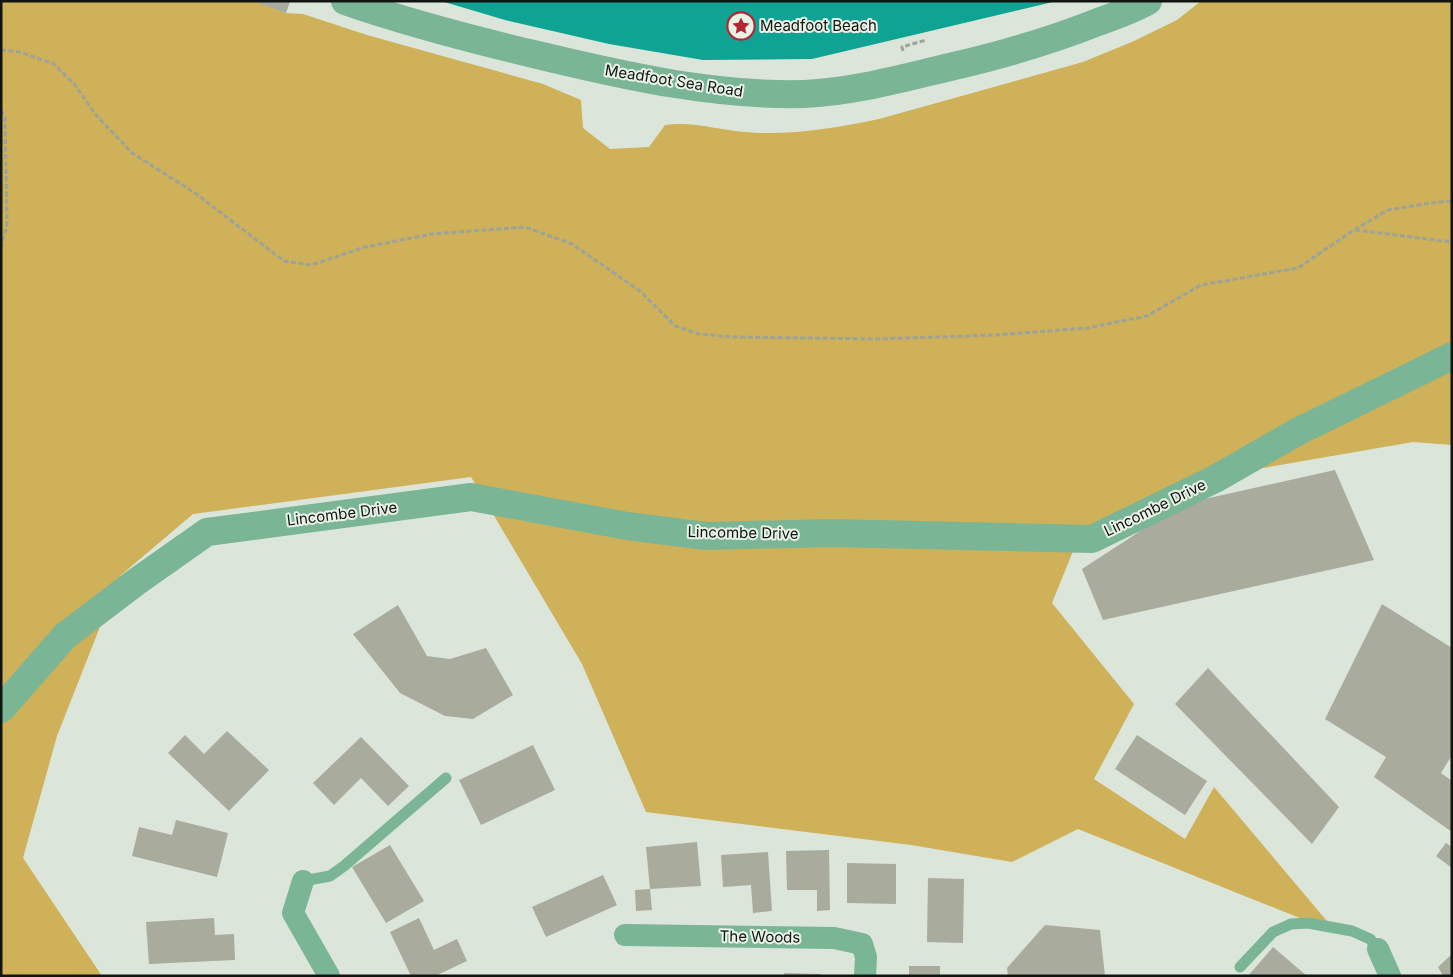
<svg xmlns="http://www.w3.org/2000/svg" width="1453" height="977" viewBox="0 0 1453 977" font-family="Inter,sans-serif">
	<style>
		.forest { fill: #ceb159 }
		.water { fill: #0fa394 }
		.building { fill: #a9ab9d }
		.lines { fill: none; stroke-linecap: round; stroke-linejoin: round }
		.path { stroke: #9ca39a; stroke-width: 3; stroke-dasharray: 5 2.5; stroke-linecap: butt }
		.service { stroke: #7ab595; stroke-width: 11 }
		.minor { stroke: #7ab595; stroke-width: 22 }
		.tertiary { stroke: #7ab595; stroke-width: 28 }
		.labels { text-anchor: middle; stroke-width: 4; stroke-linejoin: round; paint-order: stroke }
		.poi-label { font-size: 15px; fill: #111410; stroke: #e9f2e6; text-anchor: start }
		.street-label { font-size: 15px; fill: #111410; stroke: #e9f2e6 }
	</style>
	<rect width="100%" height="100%" fill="#dce5d9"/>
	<path class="forest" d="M 1,1 L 255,1 L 286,13 L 303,14 L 367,35 L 543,84 L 581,100 L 583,128 L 610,149 L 649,147 L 665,125 C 692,121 719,130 745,132 C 788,136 837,128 879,119 L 1083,62 L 1134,41 L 1177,20 L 1201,1 L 1452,1 L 1452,445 L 1413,442 L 1246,471 L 1082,529 L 1052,603 L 1134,704 L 1094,779 L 1185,839 L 1214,787 L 1337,933 L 1078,829 L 1012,862 L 911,845 L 646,812 L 582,664 L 471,477 L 193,514 L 120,576 L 57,736 L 23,858 L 102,976 L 1,976 Z"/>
	<path class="water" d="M 441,1 L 1057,1 L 812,59 L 703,60 L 609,44 L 505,20 Z"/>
	<path class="building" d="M 258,1 L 287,1 L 290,2 L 286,13 L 258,3 Z
		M 1335,470 L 1374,560 L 1103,620 L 1082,569 L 1182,504 Z
		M 1382,604 L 1452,648 L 1452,755 L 1441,773 L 1452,781 L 1452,832 L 1374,777 L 1386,757 L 1325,719 Z
		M 398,605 L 427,656 L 450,659 L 486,648 L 513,695 L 473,719 L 445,716 L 400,693 L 353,634 Z
		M 1208,668 L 1339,807 L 1312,844 L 1175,704 Z
		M 227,731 L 269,770 L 229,811 L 168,753 L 185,735 L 204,754 Z
		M 1137,735 L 1207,781 L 1185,815 L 1115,769 Z
		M 361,737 L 409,786 L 388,806 L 361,778 L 334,805 L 313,783 Z
		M 533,745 L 555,790 L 481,825 L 459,780 Z
		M 176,820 L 228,833 L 217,877 L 132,856 L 139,827 L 172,835 Z
		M 697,842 L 701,886 L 650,889 L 646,847 Z
		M 1446,843 L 1452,847 L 1452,868 L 1436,856 Z
		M 390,845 L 424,901 L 386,923 L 352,867 Z
		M 829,850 L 830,910 L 817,911 L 817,890 L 787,890 L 786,851 Z
		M 768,852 L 772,911 L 753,913 L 751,885 L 723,887 L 721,855 Z
		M 847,863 L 896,864 L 896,904 L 847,903 Z
		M 603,875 L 617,905 L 546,937 L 532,907 Z
		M 928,878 L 964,879 L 963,943 L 927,942 Z
		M 650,889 L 652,910 L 636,911 L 635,890 Z
		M 214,918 L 215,935 L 234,934 L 235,960 L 149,964 L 146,922 Z
		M 419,918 L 434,950 L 457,939 L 467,961 L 435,976 L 411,976 L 390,932 Z
		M 1045,925 L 1100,930 L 1105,976 L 1008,976 L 1007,968 Z
		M 1273,947 L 1307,976 L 1248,976 Z
		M 1452,954 L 1452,976 L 1443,976 L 1438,967 Z
		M 909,966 L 940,966 L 940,976 L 909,976 Z
		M 784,973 L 821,974 L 821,976 L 784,976 Z"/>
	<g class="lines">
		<path class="path" d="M 1,50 L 20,52 L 54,64 L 75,85 L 96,115 L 132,153 L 195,193 L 284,261 L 311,265 L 365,247 L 432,234 L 525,227 L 572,244 L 640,291 L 675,326 L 699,334 L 733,337 L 878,339 L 996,335 L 1087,328 L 1147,316 L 1201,285 L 1298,268 L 1354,230 L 1388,210 L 1430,203 L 1452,201
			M 903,51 L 902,47 L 926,40
			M 1,110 L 5,117 L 7,225 L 1,247
			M 1355,230 L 1452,242"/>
		<path class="service" d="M 303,881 L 330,876 L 344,866 L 446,778
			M 1240,967 L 1273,932 L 1291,924 L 1308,923 L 1352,931 L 1370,939 L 1378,949"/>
		<path class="minor" d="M 303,881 L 293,913 L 329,976
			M 625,935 L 834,938 L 862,944 L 866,957 L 865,976
			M 1378,949 L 1390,976"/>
		<path class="tertiary" d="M 345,1 C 411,24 478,41 546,57 C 630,77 716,96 804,94 C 858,92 914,75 967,63 C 1012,52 1055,39 1098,22 C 1115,16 1132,10 1148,1
			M 1,709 L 65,636 L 136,582 L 207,532 L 471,497 L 627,526 L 706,536 L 831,533 L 1092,539 L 1215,479 L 1297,432 L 1452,356"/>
	</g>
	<defs>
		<g id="sight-ring" transform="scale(1.4375)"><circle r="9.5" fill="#e9f2e6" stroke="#b62532" stroke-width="1.5"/><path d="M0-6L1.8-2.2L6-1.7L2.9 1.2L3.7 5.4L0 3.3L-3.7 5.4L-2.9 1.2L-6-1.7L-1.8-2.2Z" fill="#b62532"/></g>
	</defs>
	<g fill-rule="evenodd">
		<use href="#sight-ring" x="741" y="26"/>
	</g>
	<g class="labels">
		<g class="poi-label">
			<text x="760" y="31">Meadfoot Beach</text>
		</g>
		<g class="street-label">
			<text transform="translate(674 81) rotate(9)" y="5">Meadfoot Sea Road</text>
			<text transform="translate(1155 508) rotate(-26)" y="5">Lincombe Drive</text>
			<text transform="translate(342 514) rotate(-7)" y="5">Lincombe Drive</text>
			<text transform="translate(743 533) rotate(1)" y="5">Lincombe Drive</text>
			<text transform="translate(760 937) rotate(1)" y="5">The Woods</text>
		</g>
	</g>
	<rect width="1453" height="977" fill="none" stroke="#111410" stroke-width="5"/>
</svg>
